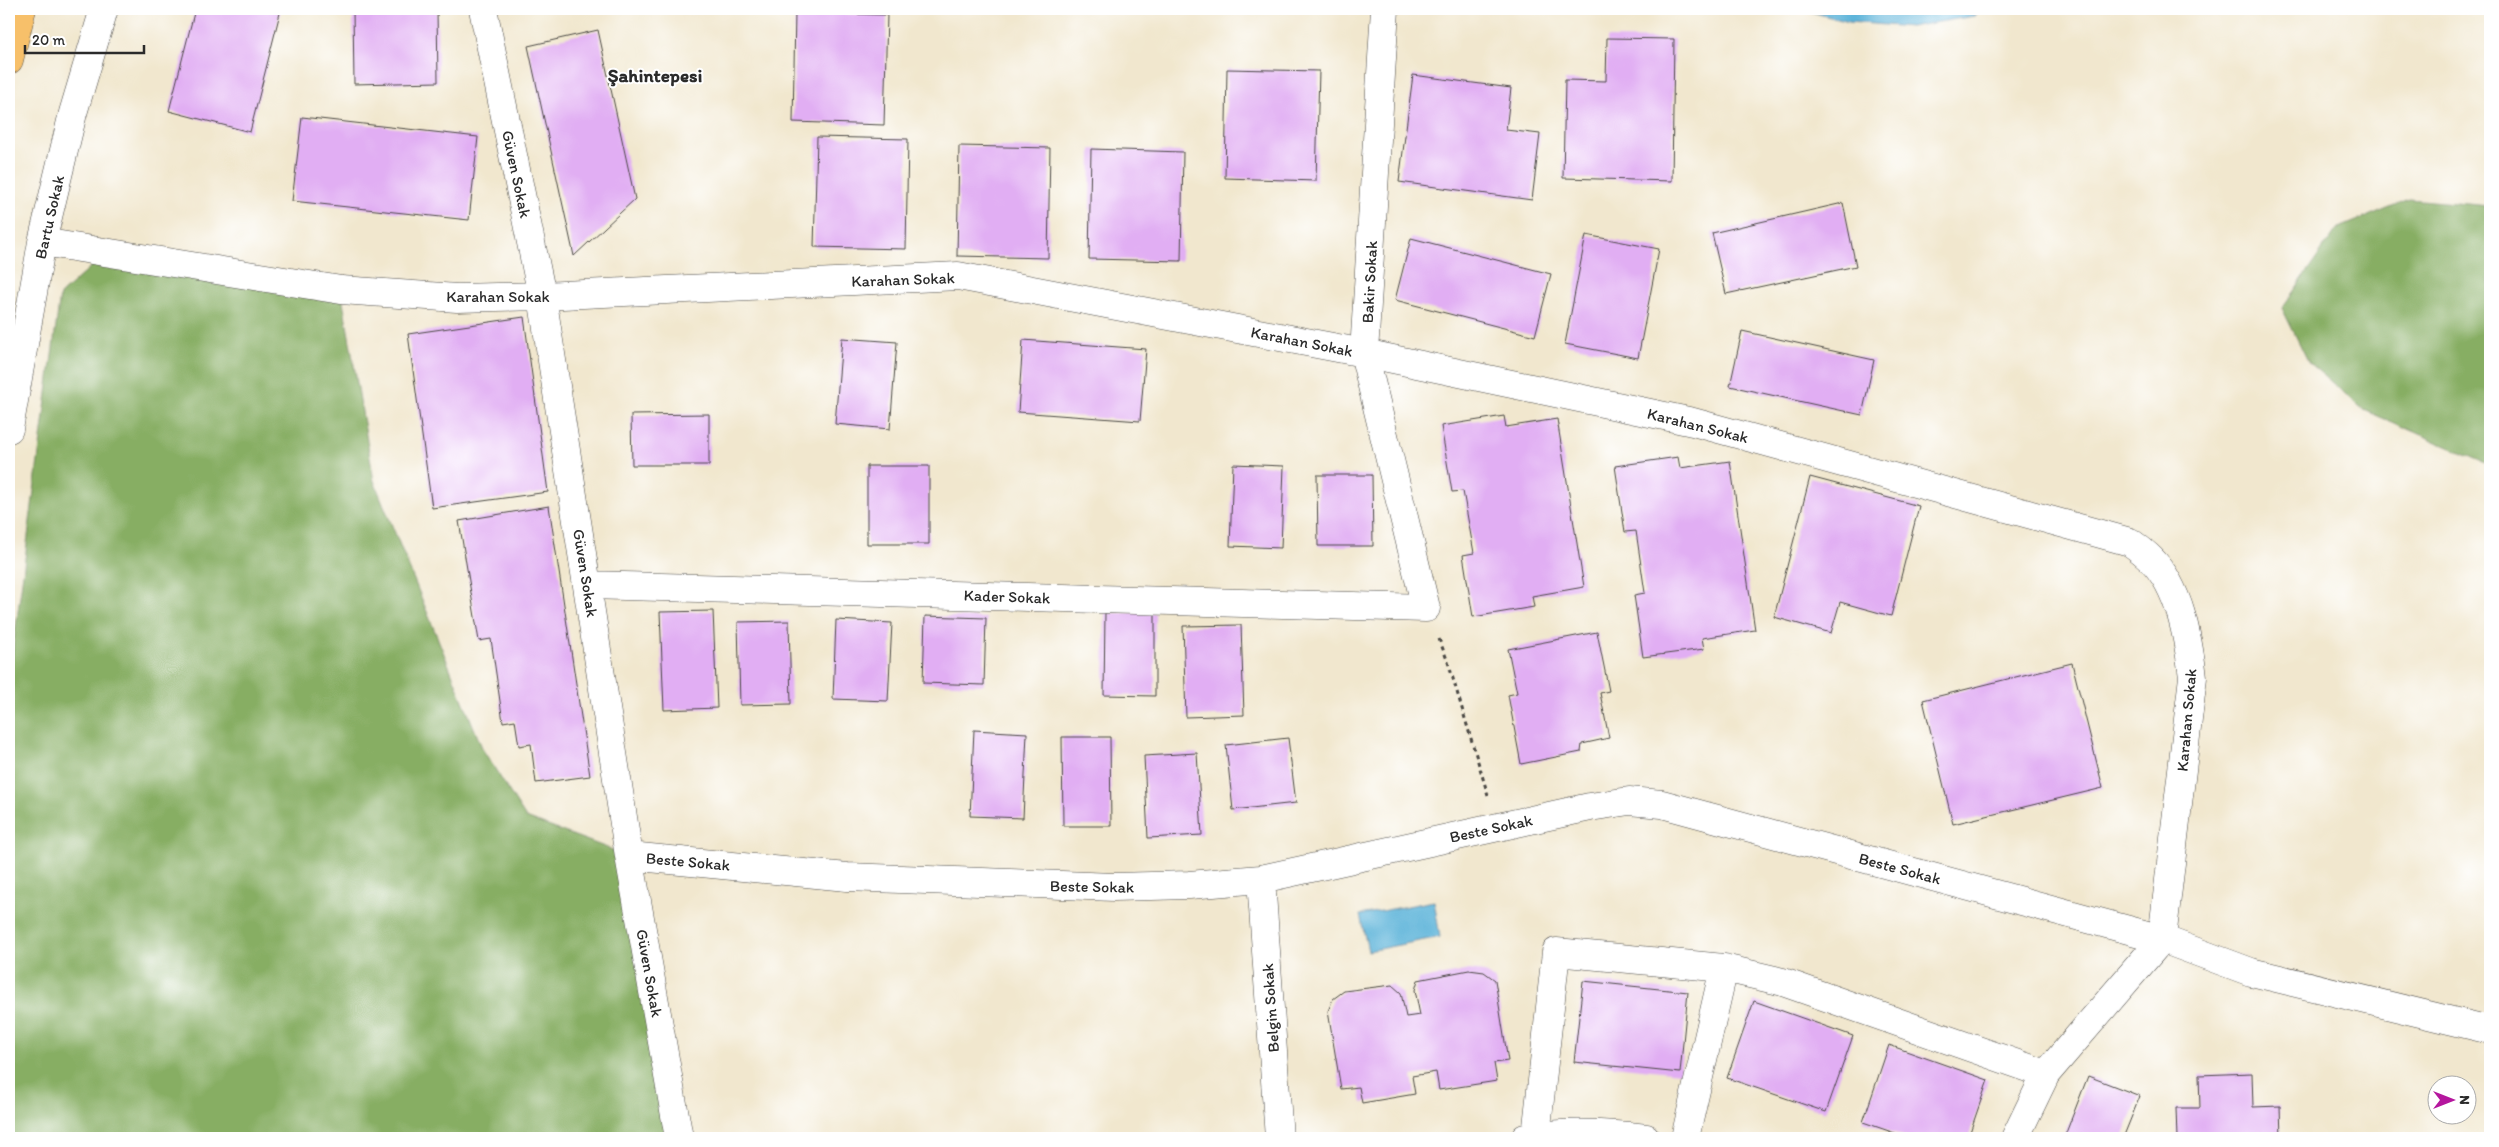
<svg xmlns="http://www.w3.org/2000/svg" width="2499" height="1147" viewBox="0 0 2499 1147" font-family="Itim,sans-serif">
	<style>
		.forest { fill: #87ae64; stroke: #596c48 }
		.water { fill: #5cb3d9; stroke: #446f82 }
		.building { fill: #e1aef3 }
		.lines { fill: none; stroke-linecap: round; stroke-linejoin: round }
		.minor-casing { stroke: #494743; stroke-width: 29 }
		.highway-casing { stroke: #494743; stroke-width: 29 }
		.path { stroke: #494743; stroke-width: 3; stroke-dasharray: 4 4; stroke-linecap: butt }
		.minor { stroke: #fff; stroke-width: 28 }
		.highway { stroke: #f7c06b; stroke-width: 28 }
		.labels { text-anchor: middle; stroke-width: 4; stroke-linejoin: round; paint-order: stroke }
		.street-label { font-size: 16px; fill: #2b2b2b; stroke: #fff }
		.quarter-label { font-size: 19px; font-weight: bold; fill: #2b2b2b; stroke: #fff }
	</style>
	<rect width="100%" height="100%" fill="#fff"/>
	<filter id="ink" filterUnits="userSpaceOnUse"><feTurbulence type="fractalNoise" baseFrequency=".02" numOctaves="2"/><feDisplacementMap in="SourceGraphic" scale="10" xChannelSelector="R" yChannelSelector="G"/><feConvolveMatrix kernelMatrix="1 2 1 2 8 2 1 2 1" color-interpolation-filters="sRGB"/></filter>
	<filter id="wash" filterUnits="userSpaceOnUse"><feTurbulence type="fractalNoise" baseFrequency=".0096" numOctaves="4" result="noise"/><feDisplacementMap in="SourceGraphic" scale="20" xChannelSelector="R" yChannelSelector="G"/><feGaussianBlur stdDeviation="1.12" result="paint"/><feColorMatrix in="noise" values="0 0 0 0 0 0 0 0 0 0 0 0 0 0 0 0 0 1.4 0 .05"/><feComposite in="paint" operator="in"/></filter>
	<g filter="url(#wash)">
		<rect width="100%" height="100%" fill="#f1e7ce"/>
		<path class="forest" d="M 2409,199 L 2490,206 L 2490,465 L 2364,410 L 2309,363 L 2282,308 L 2337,229 Z
			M 107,252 L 341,290 L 374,481 L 483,750 L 526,818 L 629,856 L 679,1138 L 9,1138 L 9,679 L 60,295 Z"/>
		<path class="water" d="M 1800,9 L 1985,9 L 1974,16 L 1910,27 L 1849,22 Z
			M 1434,901 L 1440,937 L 1368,951 L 1360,915 Z"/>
		<g id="blocks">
			<path class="building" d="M 195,9 L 281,9 L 250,132 L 169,111 Z
				M 353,9 L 437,9 L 438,82 L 354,84 Z
				M 795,13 L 887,15 L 884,125 L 793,122 Z
				M 598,30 L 635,199 L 574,256 L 528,46 Z
				M 1607,38 L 1674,39 L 1672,181 L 1563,178 L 1565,80 L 1606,81 Z
				M 1227,69 L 1319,71 L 1316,181 L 1225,178 Z
				M 1413,75 L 1511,88 L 1506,130 L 1540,134 L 1532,200 L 1399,182 Z
				M 302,117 L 478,137 L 469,220 L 292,201 Z
				M 817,137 L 908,139 L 906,249 L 814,247 Z
				M 959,146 L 1050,148 L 1048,258 L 957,256 Z
				M 1091,149 L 1183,152 L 1181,261 L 1089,259 Z
				M 1843,203 L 1856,266 L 1726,294 L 1712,233 Z
				M 1586,235 L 1659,249 L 1638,358 L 1565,344 Z
				M 1411,238 L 1551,274 L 1535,336 L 1395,300 Z
				M 524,317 L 548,492 L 432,508 L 408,334 Z
				M 1742,331 L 1874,360 L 1862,415 L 1730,386 Z
				M 842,338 L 897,342 L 890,429 L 835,424 Z
				M 1023,340 L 1146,349 L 1140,421 L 1018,412 Z
				M 709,414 L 709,465 L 632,465 L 631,415 Z
				M 1504,416 L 1506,427 L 1557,419 L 1584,587 L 1532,596 L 1534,607 L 1473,617 L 1463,555 L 1474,553 L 1463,491 L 1452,492 L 1441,426 Z
				M 1678,457 L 1680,468 L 1730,461 L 1755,630 L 1702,638 L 1704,649 L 1643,657 L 1634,595 L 1645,593 L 1636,531 L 1625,532 L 1615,466 Z
				M 1233,464 L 1284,466 L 1281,548 L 1230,546 Z
				M 867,466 L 929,466 L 929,544 L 867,544 Z
				M 1317,475 L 1372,475 L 1373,546 L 1318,546 Z
				M 1810,477 L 1919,506 L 1891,616 L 1840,602 L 1831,633 L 1774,617 Z
				M 549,506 L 590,776 L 536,783 L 531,744 L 519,746 L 515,720 L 503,722 L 491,639 L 479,641 L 459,521 Z
				M 713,611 L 717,708 L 664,710 L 660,612 Z
				M 1105,613 L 1155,613 L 1155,696 L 1104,695 Z
				M 925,616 L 986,618 L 984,685 L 923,683 Z
				M 836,620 L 892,623 L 888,701 L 833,699 Z
				M 789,621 L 791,704 L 740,705 L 738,622 Z
				M 1241,625 L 1244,715 L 1186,717 L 1183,626 Z
				M 1597,632 L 1609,691 L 1600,693 L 1609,738 L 1582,744 L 1581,752 L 1521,764 L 1508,695 L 1517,693 L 1508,649 Z
				M 2072,663 L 2103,788 L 1953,824 L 1923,700 Z
				M 974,730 L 1027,733 L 1023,818 L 970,816 Z
				M 1062,737 L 1110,737 L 1111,826 L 1063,826 Z
				M 1288,738 L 1296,803 L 1233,810 L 1226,745 Z
				M 1197,753 L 1202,835 L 1148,838 L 1144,756 Z
				M 1469,970 L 1484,972 L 1495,980 L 1508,1061 L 1494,1063 L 1497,1081 L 1439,1090 L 1436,1072 L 1412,1076 L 1415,1094 L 1362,1103 L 1359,1087 L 1341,1089 L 1328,1011 L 1333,999 L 1344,991 L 1392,985 L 1401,993 L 1406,1017 L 1420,1015 L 1415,990 L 1418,980 Z
				M 1583,981 L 1688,992 L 1680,1073 L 1574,1062 Z
				M 1754,1001 L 1853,1036 L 1826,1112 L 1727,1078 Z
				M 1889,1045 L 1988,1080 L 1968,1138 L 1909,1138 L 1863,1122 Z
				M 2252,1073 L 2253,1107 L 2280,1106 L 2281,1138 L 2177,1138 L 2176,1108 L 2200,1108 L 2199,1075 Z
				M 2088,1076 L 2140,1096 L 2123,1138 L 2064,1138 Z"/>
		</g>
	</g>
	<g filter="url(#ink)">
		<use href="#blocks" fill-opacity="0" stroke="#494743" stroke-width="1"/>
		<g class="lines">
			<g class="minor-casing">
				<path id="minor" d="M 483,9 L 542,296 L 629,856 L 679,1138
					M 42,242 L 341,290 L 457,298 L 542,296 L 958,276 L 1364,353 L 1693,422 L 2130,542 C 2137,547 2145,553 2151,559 C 2180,588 2188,638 2193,677 L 2162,939 L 2251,972 L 2490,1030
					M 9,429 L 42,242 L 73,113 L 104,9
					M 588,585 L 1426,608 L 1364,353 L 1385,9
					M 629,856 L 847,877 L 1114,887 L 1189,885 L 1261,879 L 1590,807 L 1629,801 L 1662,804 L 2162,939 L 2046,1074 L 2015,1138
					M 1261,879 L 1279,1138
					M 1536,1136 L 1556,952 L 1724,968 L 1783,982 L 2046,1074
					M 1525,1138 C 1564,1131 1606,1133 1646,1138
					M 1685,1138 L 1724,968"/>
			</g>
			<g class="highway-casing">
				<path id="highway" d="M 9,60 L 22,9"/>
			</g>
			<path class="path" d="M 1439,639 L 1448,662 L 1488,795"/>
			<use href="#minor" class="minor"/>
			<use href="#highway" class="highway"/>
		</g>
	</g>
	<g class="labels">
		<g class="street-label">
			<text transform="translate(517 174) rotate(78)" y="6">Güven Sokak</text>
			<text transform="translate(49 217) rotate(-77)" y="6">Bartu Sokak</text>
			<text transform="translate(903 279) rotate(-2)" y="6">Karahan Sokak</text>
			<text transform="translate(1369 282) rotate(-87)" y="6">Bakir Sokak</text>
			<text x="498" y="302">Karahan Sokak</text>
			<text transform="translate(1302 341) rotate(11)" y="6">Karahan Sokak</text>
			<text transform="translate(1698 425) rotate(14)" y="6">Karahan Sokak</text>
			<text transform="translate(586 573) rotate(81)" y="6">Güven Sokak</text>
			<text transform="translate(1007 596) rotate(2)" y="6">Kader Sokak</text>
			<text transform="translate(2186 720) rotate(-85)" y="6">Karahan Sokak</text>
			<text transform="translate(1491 828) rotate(-12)" y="6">Beste Sokak</text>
			<text transform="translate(688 861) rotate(5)" y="6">Beste Sokak</text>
			<text transform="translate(1900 868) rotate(15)" y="6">Beste Sokak</text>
			<text transform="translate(1092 886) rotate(1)" y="6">Beste Sokak</text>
			<text transform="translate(650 973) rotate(80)" y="6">Güven Sokak</text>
			<text transform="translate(1270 1008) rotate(-94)" y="6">Belgin Sokak</text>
		</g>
		<g class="quarter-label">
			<text x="655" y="82">Şahintepesi</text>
		</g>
	</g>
	<rect width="2499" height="1147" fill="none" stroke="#fff" stroke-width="30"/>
	<g transform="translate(2452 1100) rotate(90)"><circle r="24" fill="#ffffff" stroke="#aaaaaa"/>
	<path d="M0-4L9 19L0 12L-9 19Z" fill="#b5179e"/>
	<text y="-8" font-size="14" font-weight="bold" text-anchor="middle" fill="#2b2b2b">N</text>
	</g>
	<path d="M25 45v8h119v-8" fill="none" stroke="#2b2b2b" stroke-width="2.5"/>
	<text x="32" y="45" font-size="15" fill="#2b2b2b" stroke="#ffffff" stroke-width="4" paint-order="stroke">20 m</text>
</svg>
